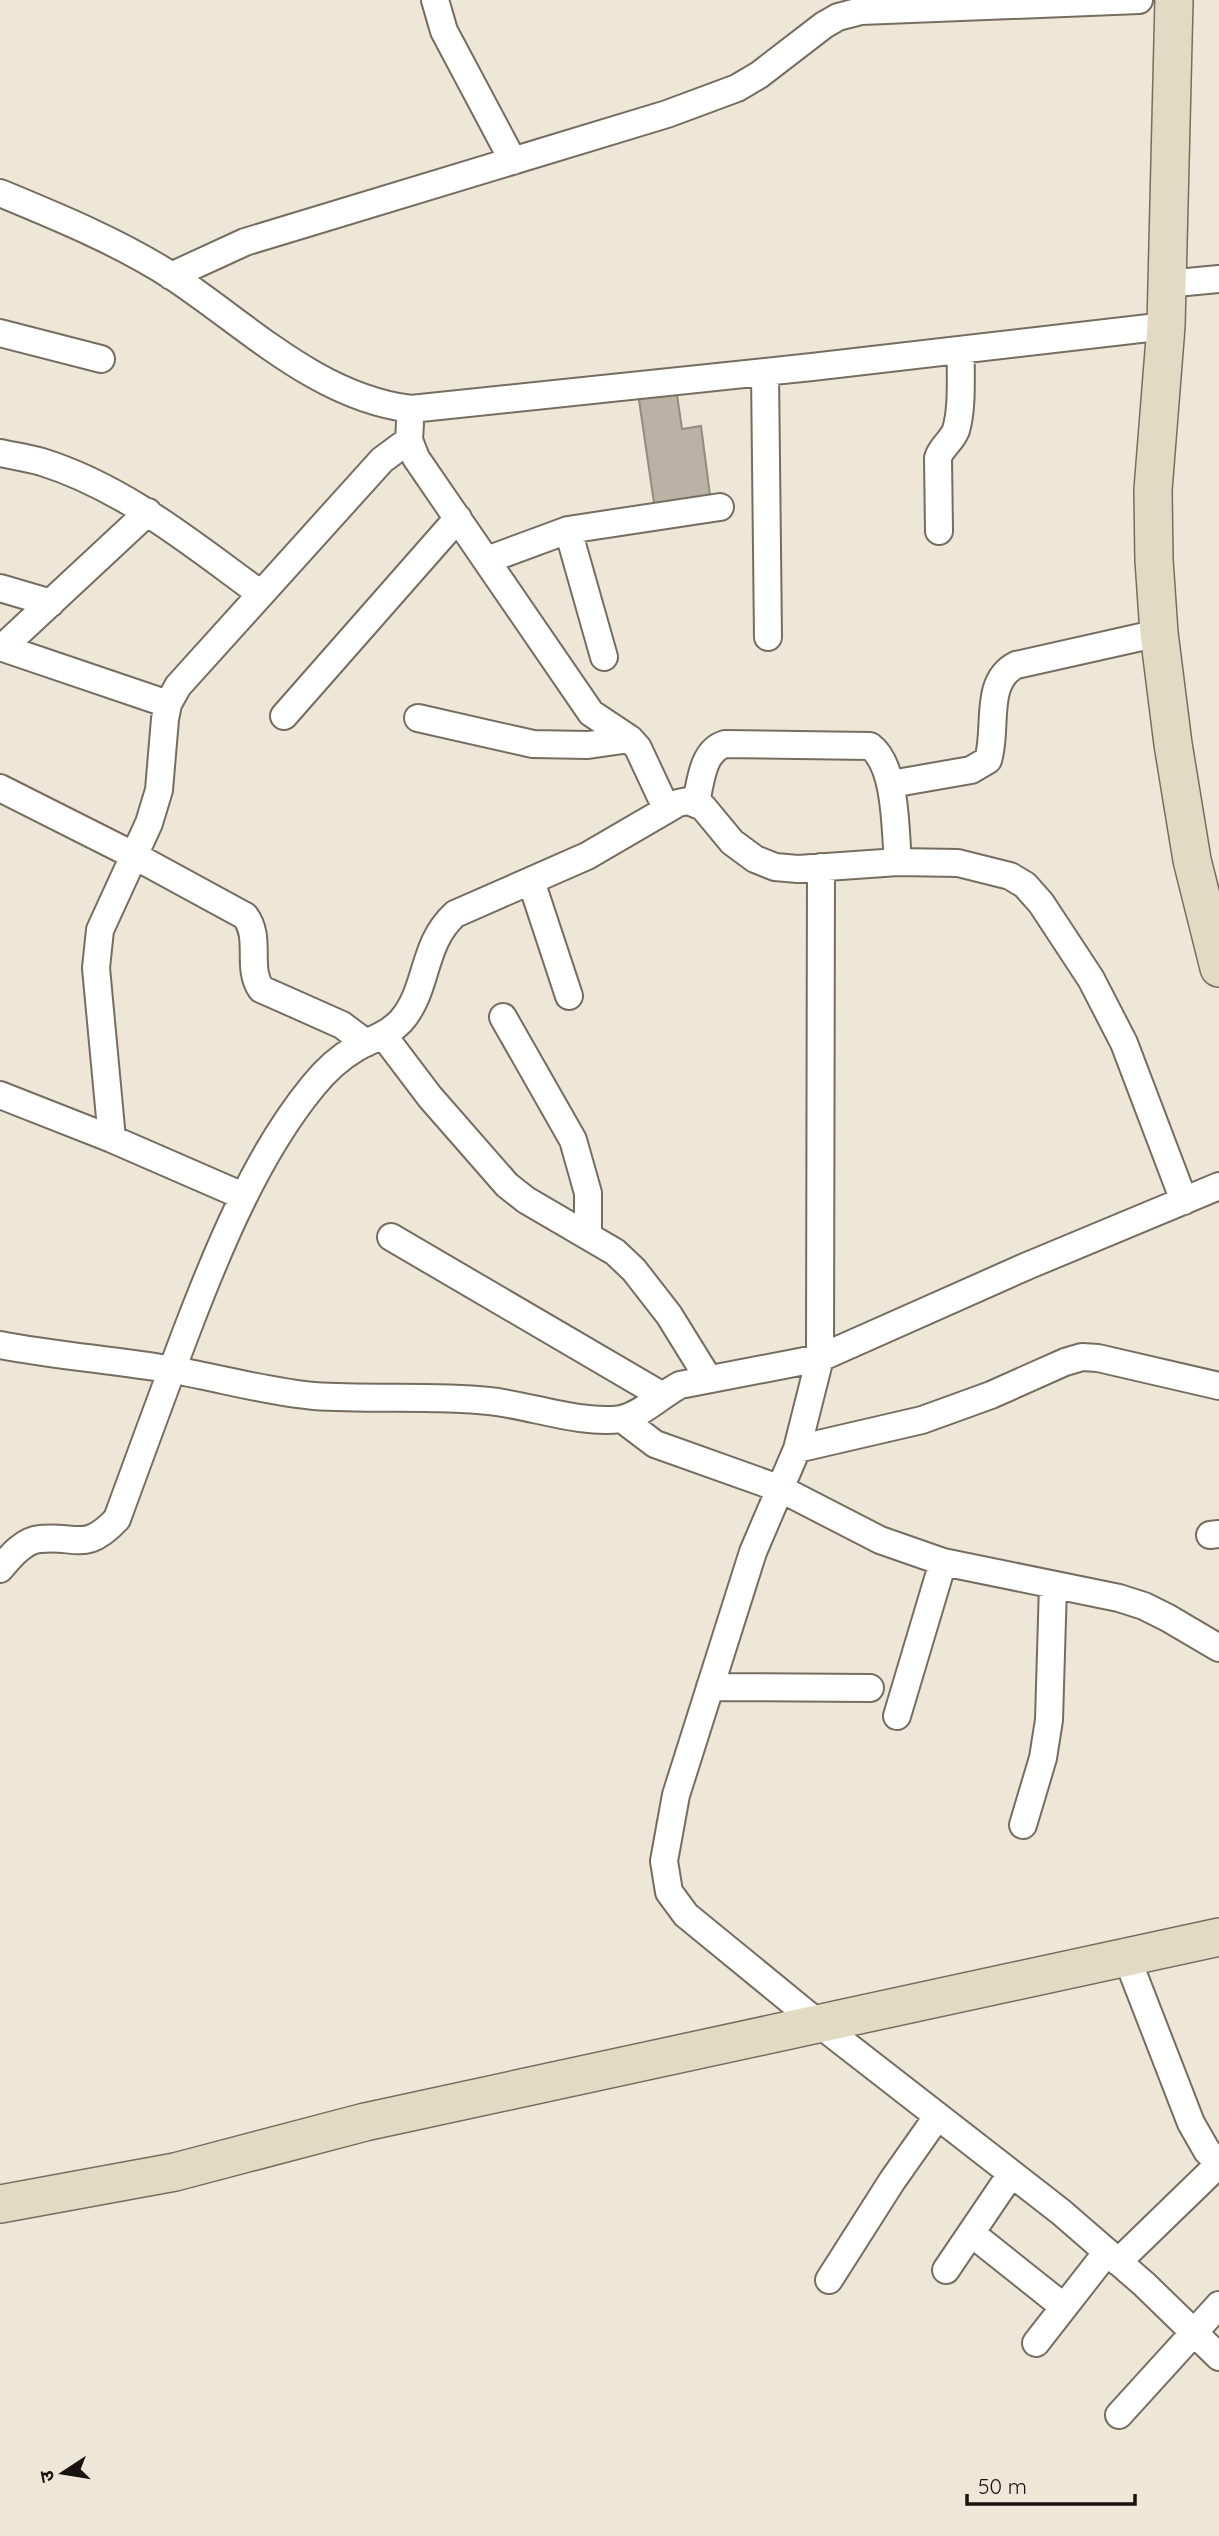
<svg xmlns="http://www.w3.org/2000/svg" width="1219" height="2536" viewBox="0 0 1219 2536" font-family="Quicksand,'Noto Sans Devanagari',sans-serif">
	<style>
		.building { fill: #bab2a4; stroke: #938c7e; stroke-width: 2 }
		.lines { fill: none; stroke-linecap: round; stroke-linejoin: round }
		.street-casing { stroke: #756e60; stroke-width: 30 }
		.secondary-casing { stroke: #756e60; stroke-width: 40 }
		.street { stroke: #fff; stroke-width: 26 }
		.secondary { stroke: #e3dac4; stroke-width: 37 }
	</style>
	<rect width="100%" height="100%" fill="#eee6d7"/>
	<path class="building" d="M 676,388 L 682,429 L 701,426 L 711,503 L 655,510 L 638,393 Z"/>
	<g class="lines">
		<g class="street-casing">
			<path id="street" d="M 435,0 L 444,31 L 513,161
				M 0,193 C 58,217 119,242 172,276 C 248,326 317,397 411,409 L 812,367 L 1166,326
				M 171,276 L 245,242 L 667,114 L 737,88 L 759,75 L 824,25 L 838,17 L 861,11 L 1139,0
				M 1166,284 L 1219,279
				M 0,333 L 101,359
				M 765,372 L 768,637
				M 410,423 L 409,440 L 416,458 L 591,713 L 630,739 L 638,748 L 666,808
				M 0,453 C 14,456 28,458 42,462 C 125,488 192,544 261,594
				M 568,530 L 604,657
				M 939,531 L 938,458 C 941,447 952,441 956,430 C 963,406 960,375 961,350
				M 487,560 L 568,530 L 720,507
				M 0,588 L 51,603
				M 0,647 L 168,704
				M 2,648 L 148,512
				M 284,716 L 458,518
				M 418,718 L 533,744 L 588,745 L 630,739
				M 891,784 L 971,770 L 988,760 C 998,729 983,682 1016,665 L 1159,633
				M 0,788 L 133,855 L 245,916 C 262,938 246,967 261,989 L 342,1025 L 366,1043
				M 696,802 C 701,782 702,751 725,744 L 870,746 C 897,766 895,831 898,862
				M 821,867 L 820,1358 L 797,1449 L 753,1552 L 676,1795 L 664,1861 L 669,1892 L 686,1915 L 818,2023 L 1061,2212 L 1144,2284 L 1219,2357
				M 531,881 L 569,996
				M 503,1017 L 573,1140 L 588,1193 L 588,1236
				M 383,1035 L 430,1097 L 507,1185 L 526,1200 L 615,1252 L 634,1270 L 669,1315 L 708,1378
				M 0,1095 L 112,1139 L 243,1196
				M 112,1139 L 96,968 L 100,930 L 149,823 L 159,790 L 165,719 L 168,704 L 178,686 L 382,460 L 409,440
				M 391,1237 L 661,1395
				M 0,1345 C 57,1356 116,1360 173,1370 C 220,1378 267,1392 314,1396 C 373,1400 431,1395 489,1401 C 529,1405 582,1425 621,1419 C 641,1415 661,1395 680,1385 L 820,1358 L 1027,1266 L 1219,1186
				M 622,1419 L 655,1444 L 781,1489 L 880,1540 L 943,1562 L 1119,1598 L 1144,1606 L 1168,1618 L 1219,1648
				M 797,1449 L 922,1420 L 991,1395 L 1065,1362 L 1082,1357 L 1098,1358 L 1219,1386
				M 1210,1535 L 1219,1534
				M 0,1569 C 10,1557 24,1540 40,1539 C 77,1535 85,1553 117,1519 C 140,1456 163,1393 187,1330 C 218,1249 257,1154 313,1086 C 325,1071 339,1058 356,1048 C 372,1039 388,1035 401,1021 C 429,989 421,945 455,914 L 587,856 L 678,803 L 688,801 L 703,807 L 732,842 L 755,859 L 775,867 L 798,869 L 898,862 L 958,863 L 1010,876 L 1025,885 L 1041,903 L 1091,979 L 1124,1043 L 1184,1201
				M 710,1687 L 870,1688
				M 897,1716 L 943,1562
				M 1023,1825 L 1043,1758 L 1049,1720 L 1053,1585
				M 1127,1958 L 1191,2123 L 1207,2151 L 1219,2163
				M 971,2233 L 1064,2307
				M 1118,2262 L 1219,2164
				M 946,2270 L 1011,2174
				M 829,2280 L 892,2181 L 937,2117
				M 1036,2343 L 1107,2252
				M 1119,2415 L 1219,2305"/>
		</g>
		<g class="secondary-casing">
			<path id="secondary" d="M 1174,0 L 1166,326 L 1153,490 L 1154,560 L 1159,633 L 1173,744 L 1192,860 L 1219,968
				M 0,2204 L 175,2172 L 365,2122 L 1219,1937"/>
		</g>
		<use href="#street" class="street"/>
		<use href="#secondary" class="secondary"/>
	</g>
	<g transform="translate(63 2473) rotate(258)" stroke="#eee6d7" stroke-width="5" paint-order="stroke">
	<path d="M0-5L12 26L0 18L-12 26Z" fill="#17140f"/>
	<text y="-10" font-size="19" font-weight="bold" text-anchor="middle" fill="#17140f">उ</text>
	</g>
	<path d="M967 2494v10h168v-10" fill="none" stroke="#17140f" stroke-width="3.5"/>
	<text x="978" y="2494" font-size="21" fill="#17140f" stroke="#eee6d7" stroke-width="5" paint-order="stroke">50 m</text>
</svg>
